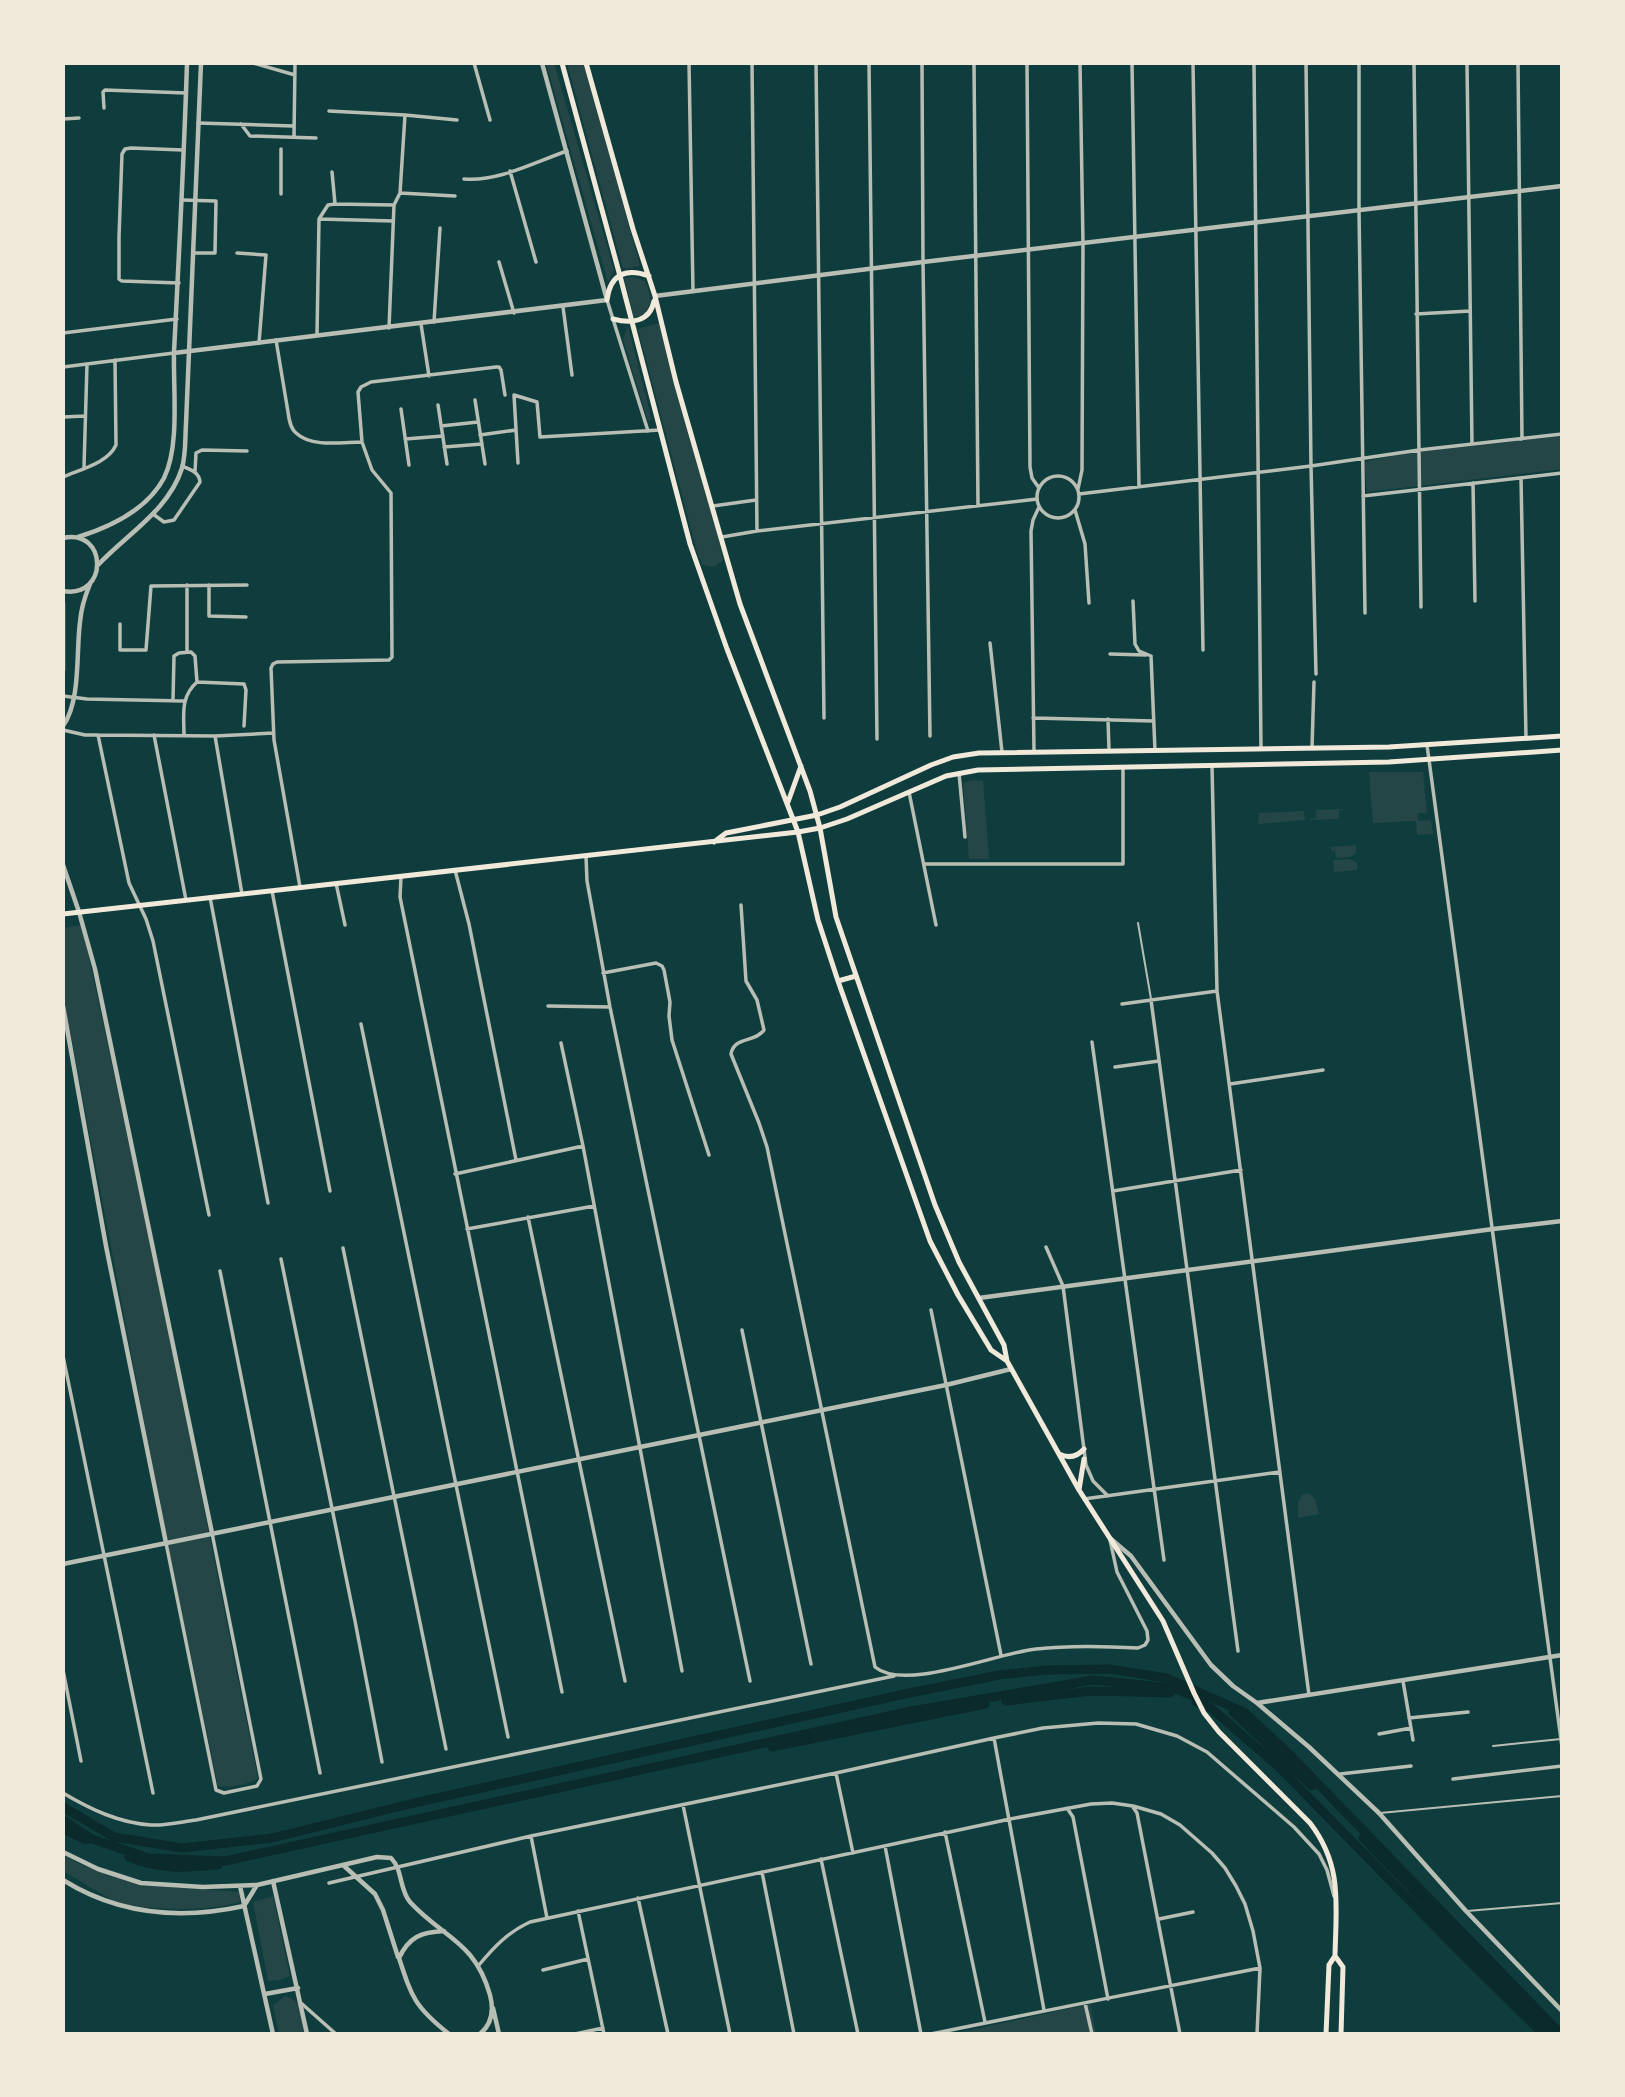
<svg xmlns="http://www.w3.org/2000/svg" width="1625" height="2097" viewBox="0 0 1625 2097" font-family="Jost,sans-serif">
	<style>
		.green { fill: #244646 }
		.lines { fill: none; stroke-linecap: round; stroke-linejoin: round }
		.canal { stroke: #0a2a2b; stroke-width: 9 }
		.service { stroke: #b8beb3; stroke-width: 2 }
		.minor { stroke: #b8beb3; stroke-width: 3.5 }
		.tertiary { stroke: #b8beb3; stroke-width: 4.5 }
		.primary { stroke: #f1e9da; stroke-width: 5 }
	</style>
	<rect width="100%" height="100%" fill="#0f3d3e"/>
	<path class="green" d="M 546,63 L 554,63 L 614,270 L 608,283 Z
		M 567,63 L 584,63 L 640,266 L 623,269 Z
		M 633,277 L 645,281 C 652,297 655,312 634,318 L 624,278 Z
		M 662,322 L 721,550 L 723,560 L 714,567 L 703,565 L 698,556 L 638,329 Z
		M 628,326 L 652,420 L 648,422 L 623,339 Z
		M 1562,436 L 1562,469 L 1367,492 L 1364,462 L 1419,450 Z
		M 1369,772 L 1423,772 L 1427,813 L 1418,813 L 1418,821 L 1431,820 L 1433,834 L 1417,835 L 1416,821 L 1373,823 Z
		M 973,780 L 983,781 L 989,859 L 969,859 L 963,783 Z
		M 1345,809 L 1339,811 L 1339,819 L 1310,820 L 1310,819 L 1316,818 L 1316,810 Z
		M 1304,811 L 1305,820 L 1258,824 L 1259,813 Z
		M 1356,845 L 1356,853 L 1350,857 L 1336,858 L 1335,851 L 1332,851 L 1330,847 Z
		M 1350,859 L 1357,863 L 1357,870 L 1334,872 L 1333,860 Z
		M 82,925 L 157,1275 L 258,1778 C 248,1785 230,1788 218,1786 L 165,1532 L 63,994 L 63,928 Z
		M 1309,1493 L 1315,1499 L 1319,1514 L 1298,1518 L 1298,1503 L 1302,1495 Z
		M 63,1855 L 80,1864 L 142,1885 L 239,1892 L 240,1902 C 212,1911 149,1911 120,1903 C 106,1898 78,1879 63,1871 Z
		M 273,1896 L 290,1976 L 280,1980 L 268,1981 L 253,1902 Z
		M 285,1996 C 303,2000 302,2018 305,2034 L 279,2034 L 273,2006 Z
		M 1090,2004 L 1096,2034 L 953,2034 Z"/>
	<g class="lines">
		<path class="canal" d="M 1006,1701 L 1092,1691 L 1170,1693
			M 1196,1702 L 1211,1708 L 1279,1767 L 1460,1952 L 1539,2030
			M 1233,1712 L 1312,1786
			M 772,1747 L 985,1704
			M 63,1807 L 114,1837 L 182,1848 L 272,1838 L 414,1803 L 900,1695 L 999,1675 L 1046,1670 L 1109,1669 L 1167,1678 L 1244,1712 L 1289,1754 L 1561,2034
			M 63,1820 L 92,1839 L 149,1858 L 225,1861 L 911,1711 L 1093,1680 L 1173,1688 L 1204,1700
			M 63,1829 L 86,1840
			M 1363,1838 L 1551,2034
			M 129,1857 C 162,1870 183,1868 218,1865"/>
		<path class="service" d="M 1138,923 L 1151,999
			M 1493,1746 L 1561,1739
			M 1380,1813 L 1562,1796
			M 1467,1911 L 1562,1903"/>
		<path class="minor" d="M 253,63 L 295,75
			M 474,63 L 490,120
			M 689,63 L 693,291
			M 752,63 L 757,531
			M 816,63 L 824,718
			M 869,63 L 877,739
			M 922,63 L 923,262 L 930,736
			M 974,63 L 978,505
			M 1027,63 L 1030,467 L 1032,478 L 1039,488
			M 1132,63 L 1139,486
			M 1193,63 L 1203,650
			M 1254,63 L 1261,749
			M 1306,63 L 1311,466 L 1316,674
			M 1359,63 L 1359,210 L 1365,613
			M 1414,63 L 1421,607
			M 1467,63 L 1472,444
			M 1518,63 L 1522,439
			M 104,108 L 103,92 L 105,90 L 186,93
			M 329,111 L 405,115 L 400,193 L 394,205 L 389,328
			M 405,115 L 457,120
			M 63,119 L 79,118
			M 198,123 L 293,126
			M 241,124 L 250,136 L 316,138
			M 294,137 L 295,63
			M 510,171 L 536,262
			M 332,172 L 335,204
			M 464,179 C 498,182 535,162 567,151
			M 400,193 L 455,196
			M 281,194 L 281,149
			M 182,200 L 216,201 L 215,253 L 193,253
			M 319,219 L 393,221
			M 237,253 L 266,255 L 259,343
			M 499,262 L 514,313
			M 179,283 L 122,281 L 119,279 L 119,237 L 122,154 L 125,149 L 131,148 L 183,150
			M 607,300 L 648,431
			M 563,307 L 572,375
			M 1416,314 L 1470,311
			M 434,322 L 440,228
			M 421,324 L 429,376
			M 63,333 L 177,319
			M 317,335 L 319,219 L 328,205 L 335,204 L 394,205
			M 276,340 L 288,412 C 289,419 290,428 296,433 C 312,448 343,442 362,442
			M 63,367 L 174,353
			M 475,400 L 485,464
			M 438,405 L 447,464
			M 401,409 L 409,465
			M 63,417 L 85,416
			M 441,426 L 478,422
			M 480,435 L 516,430
			M 405,439 L 443,436
			M 444,447 L 482,444
			M 518,463 L 514,395 L 537,402 L 540,437 L 660,430
			M 84,467 L 87,364
			M 195,472 L 196,453 L 202,450 L 247,451
			M1037 497a21 21 0 1 1 42 0a21 21 0 1 1-42 0Z
			M 63,477 C 81,469 108,463 116,445 L 115,360
			M 1521,478 L 1526,738
			M 1473,483 L 1475,601
			M 1078,489 L 1082,470 L 1083,244 L 1080,63
			M 1079,494 L 1311,466 L 1419,450 L 1562,434
			M 1363,496 L 1562,473
			M 713,506 L 756,500
			M 1075,510 L 1085,544 L 1089,603
			M 153,514 L 164,522 L 174,520 L 200,482 C 199,472 191,470 182,466
			M 722,537 L 757,531 L 1037,499
			M 209,585 L 209,616 L 246,617
			M 1133,601 L 1135,644 L 1139,651 L 1151,656
			M 120,624 L 120,650 L 146,650 L 151,586 L 247,585
			M 990,643 L 1002,752
			M 187,652 L 187,585
			M 1110,654 L 1146,655
			M 1151,656 L 1155,751
			M 197,682 L 244,684 L 246,690 L 244,726
			M 63,696 L 87,699 L 184,701
			M 173,700 L 174,656 L 179,653 L 191,652 L 195,656 L 197,682 C 180,697 184,715 184,735
			M 1033,718 L 1154,721
			M 1108,719 L 1109,750
			M 63,730 L 85,735 L 98,735 L 215,736 L 273,733
			M 98,735 L 129,883 L 146,919 L 153,941 L 209,1215
			M 154,735 L 186,900
			M 215,736 L 242,894
			M 1427,745 L 1562,1747
			M 1312,748 L 1314,682
			M 1034,751 L 1031,531 L 1033,520 L 1039,507
			M 1212,766 L 1217,991 L 1309,1695
			M 959,773 L 965,837
			M 909,792 L 936,925
			M 586,857 L 587,881 L 610,1007 L 750,1681
			M 924,864 L 1123,864 L 1123,767
			M 455,870 L 469,924 L 516,1160
			M 401,877 L 400,897 L 562,1692
			M 336,883 L 345,925
			M 300,887 L 274,740 L 271,668 L 273,664 L 277,662 L 389,660 L 392,657 L 391,493 L 372,470 L 362,442 L 358,392 L 361,387 L 371,382 L 496,367 L 499,367 L 501,370 L 505,395
			M 272,891 L 330,1191
			M 210,897 L 268,1203
			M 741,905 L 746,981 L 757,1000 L 764,1030 C 755,1043 734,1036 731,1054 L 759,1123 L 767,1147 L 875,1667 C 905,1692 997,1653 1036,1649 C 1070,1645 1104,1646 1138,1648 L 1145,1645 L 1148,1640 L 1147,1631 L 1117,1572 L 1110,1540
			M 603,973 L 656,963 L 662,966 L 664,970 L 670,1002 L 669,1016 L 672,1040 L 709,1155
			M 1151,1000 L 1238,1651
			M 1122,1004 L 1217,991
			M 548,1006 L 610,1007
			M 361,1024 L 508,1737
			M 1092,1042 L 1164,1560
			M 561,1043 L 583,1146 L 682,1671
			M 1115,1067 L 1159,1061
			M 1230,1084 L 1323,1070
			M 455,1174 L 583,1146
			M 1113,1191 L 1241,1170
			M 528,1217 L 625,1681
			M 467,1229 L 594,1206
			M 1046,1247 L 1063,1286 L 1086,1465 L 1093,1481 L 1108,1496
			M 343,1248 L 446,1749
			M 281,1259 L 355,1621 L 382,1762
			M 220,1271 L 320,1773
			M 931,1310 L 1001,1655
			M 742,1330 L 811,1664
			M 63,1356 L 153,1793
			M 1084,1499 L 1280,1472
			M 166,1543 L 216,1790 L 224,1793 L 257,1786 L 261,1779 L 212,1533
			M 63,1670 L 81,1761
			M 1403,1681 L 1413,1740
			M 1409,1718 L 1468,1712
			M 1379,1734 L 1411,1728
			M 994,1738 L 1044,2010
			M 836,1773 L 853,1853
			M 1340,1774 L 1411,1766
			M 1453,1779 L 1562,1766
			M 63,1793 C 90,1809 119,1823 151,1825 C 165,1826 181,1822 196,1820 L 894,1676
			M 683,1805 L 730,2034
			M 1133,1807 L 1137,1813 L 1180,2034
			M 1067,1808 L 1073,1817 L 1108,1999
			M 945,1832 L 985,2022
			M 531,1836 L 547,1918
			M 885,1846 L 921,2034
			M 821,1859 L 858,2034
			M 762,1872 L 794,2034
			M 329,1883 L 531,1836 L 836,1773 L 994,1738 L 1043,1728 L 1098,1723 L 1136,1724 L 1177,1736 L 1207,1752 L 1294,1827 L 1319,1854 L 1327,1870 L 1334,1896
			M 638,1898 L 668,2034
			M 578,1911 L 604,2034
			M 1159,1919 L 1193,1912
			M 479,1965 C 494,1947 508,1932 530,1922 L 1010,1819 L 1091,1804 L 1112,1803 L 1133,1806 L 1161,1814 L 1180,1825 L 1212,1853 L 1225,1868 L 1236,1886 L 1245,1904 L 1253,1931 L 1260,1968 L 1257,2034
			M 543,1970 L 588,1959
			M 301,2003 L 336,2034
			M 1085,2003 L 1092,2034
			M 575,2034 L 603,2028
			M 931,2034 C 1041,2011 1150,1990 1260,1968"/>
		<path class="tertiary" d="M 655,296 L 923,262 L 1562,186
			M 174,353 L 607,300 L 542,63
			M 78,537 C 110,527 147,510 164,478 C 180,446 173,389 174,352 C 179,255 184,159 187,63
			M 63,538 C 108,528 109,599 63,591
			M 98,565 C 127,534 169,510 182,468 C 186,454 185,439 186,424 L 201,63
			M 63,603 L 63,670
			M 63,726 C 81,701 76,652 80,622 C 81,609 85,596 90,584
			M 63,865 L 79,912 L 95,969 L 212,1533
			M 63,1006 L 106,1246 L 166,1543
			M 979,1298 L 1493,1229 L 1562,1221
			M 1111,1539 L 1131,1556 L 1211,1665 L 1233,1686 L 1257,1703 L 1309,1747 L 1379,1813 L 1466,1911 L 1562,2011
			M 63,1564 L 946,1385 L 1011,1369
			M 1257,1703 L 1562,1655
			M 63,1852 L 98,1869 L 141,1883 L 203,1887 L 257,1885 L 377,1857 L 391,1858 C 403,1870 399,1889 410,1902 C 443,1938 475,1941 490,1995 C 494,2010 492,2024 480,2034
			M 343,1865 L 375,1894 L 383,1910 L 398,1957
			M 63,1880 C 119,1915 180,1920 244,1906 L 257,1885
			M 273,1881 L 307,2034
			M 240,1886 L 273,2034
			M 444,1931 C 421,1932 409,1937 399,1958 C 412,1998 415,2007 449,2034
			M 265,1994 L 298,1988
			M 493,2008 L 499,2034"/>
		<path class="primary" d="M 562,63 L 620,276 L 690,544 L 727,649 L 798,832 L 818,920 L 838,981 L 930,1241 L 958,1295 L 991,1350 L 1007,1361
			M 586,63 L 633,229 L 655,296 L 676,382 L 740,604 L 810,791 L 820,828 L 836,917 L 935,1205 L 959,1262 L 1004,1345 L 1007,1361 L 1079,1490 L 1163,1621 L 1194,1693 L 1204,1713 L 1219,1732 L 1310,1823 C 1343,1866 1336,1905 1335,1956 L 1343,1967 L 1341,2034
			M 607,300 C 610,275 625,267 649,276
			M 613,319 C 631,324 650,322 654,301
			M 788,802 L 801,766
			M 714,842 L 726,833 L 817,815 L 840,807 L 931,765 L 953,757 L 979,753 L 1389,747 L 1562,736
			M 63,914 L 798,832 L 820,828 L 847,819 L 946,776 L 978,770 L 1389,762 L 1562,750
			M 838,981 L 856,976
			M 1059,1454 C 1069,1459 1077,1457 1084,1449
			M 1079,1490 L 1084,1459
			M 1326,2034 L 1329,1965 L 1335,1956"/>
	</g>
	<rect width="1625" height="2097" fill="none" stroke="#f1e9da" stroke-width="130"/>
</svg>
